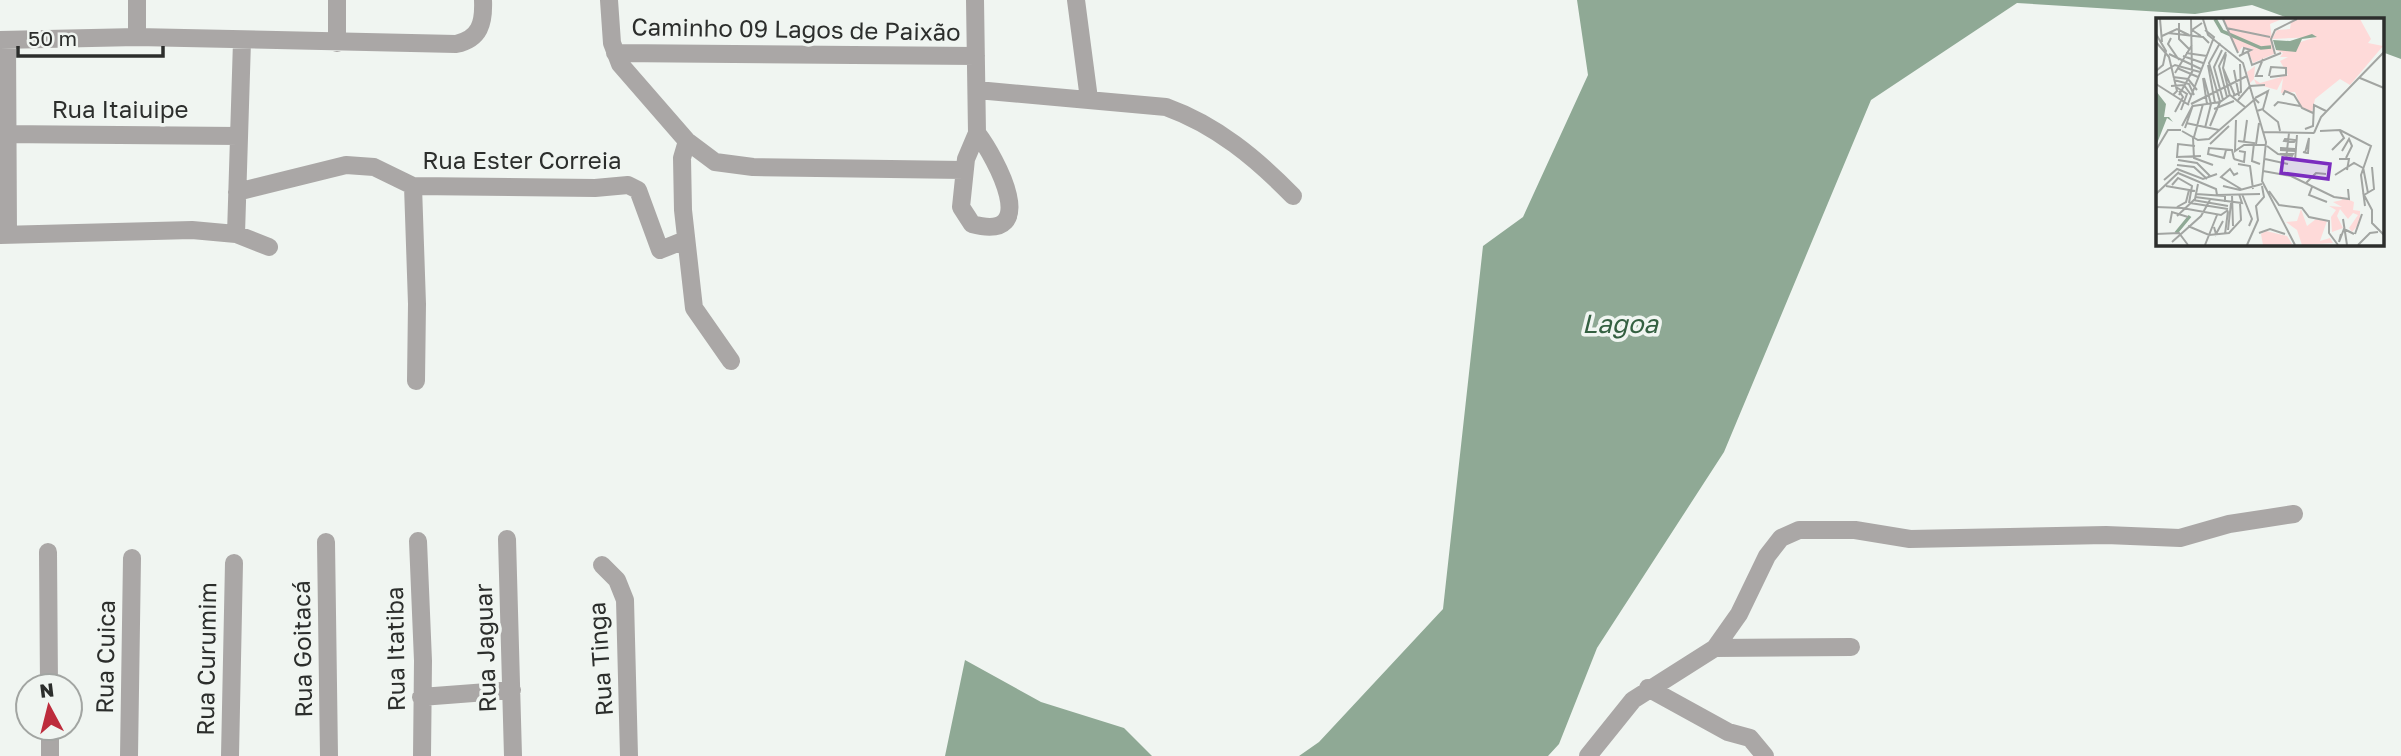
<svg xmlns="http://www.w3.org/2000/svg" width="2401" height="756" viewBox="0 0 2401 756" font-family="'Golos Text',sans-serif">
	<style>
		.water { fill: #8fa995 }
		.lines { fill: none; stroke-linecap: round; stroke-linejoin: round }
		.minor { stroke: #aaa7a6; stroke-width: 18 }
		.labels { text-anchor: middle; stroke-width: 7; stroke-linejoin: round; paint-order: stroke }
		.street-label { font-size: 24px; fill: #2c2e2c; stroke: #f0f5f1 }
		.water-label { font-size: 26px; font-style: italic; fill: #346041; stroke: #f0f5f1 }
		.inset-river { fill: none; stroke: #8fa995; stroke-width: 3.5 }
		.inset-road { fill: none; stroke: #a2a5a2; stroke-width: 2 }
		.view { fill: #7b2cbf; fill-opacity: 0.15; stroke: #7b2cbf; stroke-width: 3.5 }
		.inset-edge { fill: none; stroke: #2c2e2c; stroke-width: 3.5 }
	</style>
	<rect width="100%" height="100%" fill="#f0f5f1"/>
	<path class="water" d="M 1577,0 L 2401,0 L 2401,59 L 2382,52 L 2382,19 L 2291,19 L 2252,5 L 2195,14 L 2017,3 L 1871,100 L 1724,452 L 1597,648 L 1559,744 L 1548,756 L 1299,756 L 1319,742 L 1443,609 L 1483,246 L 1523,217 L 1588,75 Z
		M 965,660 L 1041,702 L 1124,728 L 1152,756 L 945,756 Z"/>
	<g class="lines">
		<path class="minor" d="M 137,0 L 137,37
			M 609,0 L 612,43 L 620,64 L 687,141 L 715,162 L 753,167 L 964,170
			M 975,0 L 977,133 L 966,159 L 961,207 L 972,224 C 1042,243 996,158 977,133
			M 1076,0 L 1089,99
			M 0,40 L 137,37 L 456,44 C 480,39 484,23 483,0
			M 7,40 L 8,235
			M 337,43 L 337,0
			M 615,53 L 976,56
			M 977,90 L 1166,107 C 1216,125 1256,158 1293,196
			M 0,134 L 239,136
			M 687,141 L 682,158 L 683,210 L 694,308 L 731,361
			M 413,186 L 417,304 L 416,381
			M 237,192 L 346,165 L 374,167 L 413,186 L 595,188 L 628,185 L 638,190 L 660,250 L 685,240
			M 236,234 L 242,41
			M 0,235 L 192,230 L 236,234 L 269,247
			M 507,539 L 513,756
			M 418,541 L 423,661 L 422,756
			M 326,542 L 329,756
			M 48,552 L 49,686
			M 602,565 L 617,580 L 625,600 L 629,756
			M 1715,648 L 1851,647
			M 1648,688 L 1728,732 L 1750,738 L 1765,756
			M 421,697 L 512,690
			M 50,728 L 50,756
			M 129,756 L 132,558
			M 230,756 L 234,563
			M 1588,756 L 1633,700 L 1715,648 L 1739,614 L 1767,556 L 1781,538 L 1799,530 L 1855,530 L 1910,539 L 2106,535 L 2180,538 L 2229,524 L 2294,514"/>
	</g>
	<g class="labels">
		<g class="street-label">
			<text transform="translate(796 30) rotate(1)" y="8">Caminho 09 Lagos de Paixão</text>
			<text x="120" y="118">Rua Itaiuipe</text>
			<text x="522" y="169">Rua Ester Correia</text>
			<text transform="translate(486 648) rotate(-92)" y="8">Rua Jaguar</text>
			<text transform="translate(303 649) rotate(-91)" y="8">Rua Goitacá</text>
			<text transform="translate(396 649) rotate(-91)" y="8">Rua Itatiba</text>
			<text transform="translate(106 657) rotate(-89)" y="8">Rua Cuica</text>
			<text transform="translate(207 659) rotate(-89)" y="8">Rua Curumim</text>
			<text transform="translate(601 659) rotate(-94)" y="8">Rua Tinga</text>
		</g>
		<g class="water-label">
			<text x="1620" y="333">Lagoa</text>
		</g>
	</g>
	<g transform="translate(2156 18)">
		<rect width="228" height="228" fill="#f0f5f1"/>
		<path d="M 67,1 L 126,1 L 114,6 L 118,36 L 97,45 L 93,35 L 97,31 L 86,29 L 82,35 ZM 142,1 L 204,1 L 215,21 L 212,25 L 227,28 L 194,67 L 184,61 L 159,81 L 156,94 L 145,89 L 139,74 L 125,75 L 127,60 L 121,72 L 100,66 L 98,61 L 94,65 L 91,54 L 99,48 L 98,61 L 104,65 L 132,57 L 124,43 L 132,39 L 124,39 L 127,35 L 120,32 L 160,19 L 116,21 L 121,12 L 134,11 L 135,4 ZM 184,178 L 198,184 L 197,192 L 204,193 L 204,205 L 196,214 L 193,210 L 202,197 L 197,195 L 192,201 L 184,191 L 181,198 L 187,210 L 176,214 L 175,199 L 180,192 L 173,188 L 186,189 L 177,184 L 186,182 ZM 145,191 L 151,208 L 160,201 L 171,203 L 164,223 L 174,220 L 177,225 L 146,227 L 141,212 L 130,204 L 141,203 ZM 110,213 L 131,218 L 136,226 L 107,227 L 105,216 Z" fill="#fedad9"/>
		<path d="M 156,16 L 161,19 L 146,21 L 140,34 L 120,32 L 117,22 L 134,23 ZM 0,73 L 10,86 L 8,99 L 13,99 L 17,104 L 11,100 L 0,128 Z" fill="#8fa995"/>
		<path class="inset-river" d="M 59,1 L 66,13 L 105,30 L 115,29M 20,215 L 34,198"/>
		<path class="inset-road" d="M 4,1 L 6,24M 47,1 L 52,17 L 87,45 L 110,124 L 106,163 L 139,227M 67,1 L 82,35M 23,5 L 23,21 L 33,31M 70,10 L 114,19M 12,15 L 47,19 L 53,25M 0,16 L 10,33 L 7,47 L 0,53M 6,18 L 21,11 L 33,17M 45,18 L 36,12 L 46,5M 15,20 L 12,26 L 23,42M 0,24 L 13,39 L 21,73 L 17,77M 66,32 L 58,49 L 67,82M 70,34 L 63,48 L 71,79M 92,34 L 96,47 L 125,35M 30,35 L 51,38M 13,36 L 45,51M 70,36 L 67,50 L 74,78M 119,36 L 115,21 L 119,12 L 141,1M 27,38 L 47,45M 83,38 L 95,32 L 88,30 L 86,37M 107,41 L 100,58 L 107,58M 52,47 L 59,85M 21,50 L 42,59M 67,50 L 79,78M 78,52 L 83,78M 19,55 L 36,27M 0,58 L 19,47 L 44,54M 113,58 L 115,49 L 130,50 L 130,57 L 114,59M 17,59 L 32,61 L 41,72M 47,60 L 51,86M 48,60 L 55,86 L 49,110M 204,60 L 228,70M 18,62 L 33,66 L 38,77M 0,66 L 33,87M 15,68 L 28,67 L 35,77M 20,69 L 31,76 L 25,92M 23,77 L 36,54 L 35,1M 127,77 L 129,73 L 138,77 L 146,90 L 157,95M 77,78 L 85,74 L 84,46M 99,80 L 112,73 L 107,91 L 101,93M 82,82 L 94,68 L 109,67M 64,84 L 53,45 L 64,25M 32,86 L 58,19 L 49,12M 35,86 L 91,58M 37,88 L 64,84 L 74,77 L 89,89M 118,88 L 122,84 L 144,88M 58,91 L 78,83M 107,92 L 122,104 L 124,113M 19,94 L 27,79 L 23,73M 80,102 L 79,133 L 88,127 L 110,127M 30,105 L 63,112M 26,108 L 37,87 L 29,110M 54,108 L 64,84M 149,111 L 157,108 L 158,87 L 170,93M 26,113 L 42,122 L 53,121 L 99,81 L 103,85M 164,113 L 184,112 L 215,128 L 205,157 L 209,188M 107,114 L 158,115M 158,115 L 165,99 L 228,34M 38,119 L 47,86M 37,120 L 38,140 L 57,147M 129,121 L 139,122 L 138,124 L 128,123 ZM 82,123 L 98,125 L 96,143 L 104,146M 88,124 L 91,102M 54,126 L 73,108M 100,126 L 103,105M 39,128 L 22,126 L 21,139 L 45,138M 111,128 L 122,136 L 136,138 L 137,136 L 124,136M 125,130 L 138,131 L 138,133 L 125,132 ZM 0,132 L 12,112 L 25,112M 70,132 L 68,140 L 52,136 L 53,130 L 76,132 L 78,141M 176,132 L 188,120 L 184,113M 186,133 L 193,121 L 196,128 L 190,140M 147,134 L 151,135 L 152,135 L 153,120 L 149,135M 78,141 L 88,144 L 89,134 L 83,133M 109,141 L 132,146M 130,141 L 133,115M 183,141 L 193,141 L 191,152M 22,142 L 41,145 L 55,159M 139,143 L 141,117M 82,146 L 94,148 L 97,171M 21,147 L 38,149 L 51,161M 207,149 L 212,175M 107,153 L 135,158 L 178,179 L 193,181 L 192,171M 22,155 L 60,171 L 61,177 L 104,176M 82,155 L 78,157 L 74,151 L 65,159 L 85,171M 179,157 L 198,145 L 207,150M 8,162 L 21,151 L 47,161 L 61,156M 150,165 L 160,155 L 170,156M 16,167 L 22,160 L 36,168 L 33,185M 10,168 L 39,173M 67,168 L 84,172 L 106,166M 156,169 L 153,177 L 171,184M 113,173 L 123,187 L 146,190 L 153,199 L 173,203 L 173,215 L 182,227M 207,175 L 216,192 L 216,205 L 228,217M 0,176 L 23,154M 40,176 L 69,178 L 69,184M 86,176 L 96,201 L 93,208M 76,177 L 77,208M 208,177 L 218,171 L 216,149M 39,179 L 86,185 L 83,176M 37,182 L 72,188M 34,185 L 72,191M 0,189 L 26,190M 21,189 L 30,184 L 33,172M 26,190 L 65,197 L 72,192M 21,198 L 39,181 L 42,166M 187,201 L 191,227M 14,205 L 16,194 L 32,199M 32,208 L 53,217 L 73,215 L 85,202 L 84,185M 58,209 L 60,216 L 67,203M 72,212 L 75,185M 103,215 L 114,211 L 129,216M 0,216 L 23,215 L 32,227M 69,216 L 72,193M 185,216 L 183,224 L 188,211 L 198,216M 199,216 L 206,196M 16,224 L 45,198 L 54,182M 49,227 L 61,197M 91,227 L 102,202 L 100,188 L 108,179 L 106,168M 202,227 L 214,215 L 222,214"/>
		<path class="view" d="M 127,140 L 174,146 L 172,161 L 125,155 Z"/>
		<rect width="228" height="228" class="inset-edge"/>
	</g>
	<g transform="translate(49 707) rotate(353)"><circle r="33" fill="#f0f5f1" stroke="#a2a5a2" stroke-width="2"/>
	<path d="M0-5L12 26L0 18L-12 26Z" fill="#bd2c3c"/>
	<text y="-10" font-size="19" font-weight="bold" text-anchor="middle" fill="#2c2e2c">N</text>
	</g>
	<path d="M18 46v10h145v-10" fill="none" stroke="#2c2e2c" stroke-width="3.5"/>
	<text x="28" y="46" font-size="21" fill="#2c2e2c" stroke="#f0f5f1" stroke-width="5" paint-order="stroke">50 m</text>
</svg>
